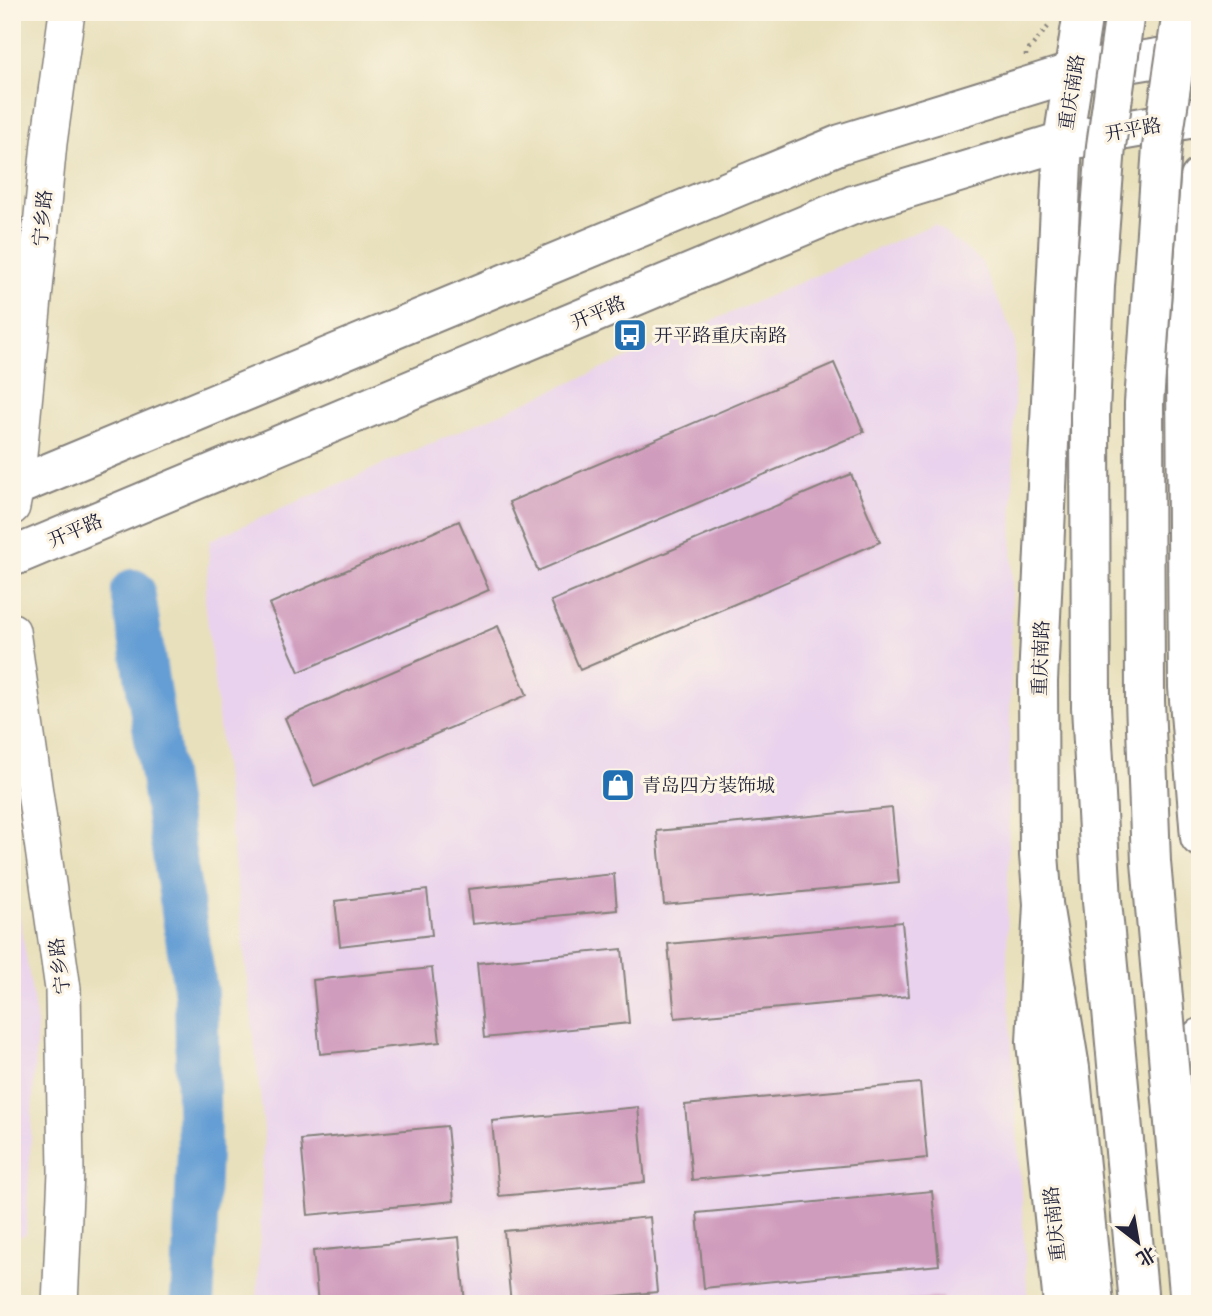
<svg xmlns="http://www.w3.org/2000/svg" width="1212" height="1316" viewBox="0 0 1212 1316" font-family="'IM FELL French Canon','Noto Serif SC',serif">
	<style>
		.built { fill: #e9d2ed }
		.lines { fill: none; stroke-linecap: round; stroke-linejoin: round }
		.river { stroke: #659ed4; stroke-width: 44 }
		.building { fill: #d09cbd }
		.tertiary-casing { stroke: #85817c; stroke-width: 38 }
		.secondary-casing { stroke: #85817c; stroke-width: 42 }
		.primary-casing { stroke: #85817c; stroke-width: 42 }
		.trunk-casing { stroke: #85817c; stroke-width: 42 }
		.path { stroke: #85817c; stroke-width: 4.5; stroke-dasharray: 2 5; stroke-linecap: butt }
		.tertiary { stroke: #fff; stroke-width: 35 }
		.secondary { stroke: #fff; stroke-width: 38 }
		.primary { stroke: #fff; stroke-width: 38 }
		.trunk { stroke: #fff; stroke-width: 38 }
		.trunk-bridge-casing { stroke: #85817c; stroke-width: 42; stroke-linecap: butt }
		.trunk-bridge { stroke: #fff; stroke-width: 38 }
		.labels { text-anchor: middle; stroke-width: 6; stroke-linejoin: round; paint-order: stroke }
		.street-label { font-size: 19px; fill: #22223b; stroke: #fcf5e5 }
		.poi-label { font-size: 19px; fill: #22223b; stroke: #fcf5e5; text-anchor: start }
	</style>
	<rect width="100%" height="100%" fill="#fcf5e5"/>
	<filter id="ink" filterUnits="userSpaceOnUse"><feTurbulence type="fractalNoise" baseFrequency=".0143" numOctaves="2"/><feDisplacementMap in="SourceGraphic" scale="14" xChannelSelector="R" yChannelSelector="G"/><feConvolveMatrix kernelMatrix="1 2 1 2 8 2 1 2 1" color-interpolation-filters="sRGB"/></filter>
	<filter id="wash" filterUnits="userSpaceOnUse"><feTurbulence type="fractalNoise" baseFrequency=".00686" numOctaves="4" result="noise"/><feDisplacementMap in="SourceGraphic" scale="28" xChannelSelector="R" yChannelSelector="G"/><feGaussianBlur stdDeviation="1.57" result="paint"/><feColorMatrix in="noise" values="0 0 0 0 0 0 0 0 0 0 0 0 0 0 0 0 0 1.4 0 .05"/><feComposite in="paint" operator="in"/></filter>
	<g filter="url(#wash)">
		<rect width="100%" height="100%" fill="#e8e0bc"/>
		<path class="built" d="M 934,224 L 981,261 L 1015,339 L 1007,970 L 1028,1304 L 257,1304 L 264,1130 L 205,600 L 210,540 Z
			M 12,870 L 37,1024 L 26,1234 L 12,1240 Z"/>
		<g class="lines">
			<path class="river" d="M 133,591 L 196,994 L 199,1152 L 192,1304"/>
		</g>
		<g id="blocks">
			<path class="building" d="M 834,363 L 864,432 L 538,571 L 509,502 Z
				M 851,474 L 880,542 L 580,670 L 551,601 Z
				M 459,521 L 489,590 L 299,672 L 269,604 Z
				M 498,626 L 527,695 L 314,786 L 285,718 Z
				M 892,808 L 899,883 L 664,905 L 657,831 Z
				M 614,874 L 617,910 L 472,924 L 468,889 Z
				M 427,890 L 432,935 L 340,946 L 335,901 Z
				M 902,922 L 909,996 L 675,1018 L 668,944 Z
				M 622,949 L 629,1023 L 484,1038 L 477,963 Z
				M 432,968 L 440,1042 L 320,1054 L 313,980 Z
				M 920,1083 L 927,1158 L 692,1180 L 685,1105 Z
				M 638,1107 L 645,1182 L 499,1196 L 492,1121 Z
				M 447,1126 L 454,1201 L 308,1215 L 301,1140 Z
				M 932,1191 L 939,1265 L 704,1288 L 697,1213 Z
				M 650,1217 L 657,1292 L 531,1304 L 511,1304 L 504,1231 Z
				M 459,1237 L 465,1304 L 318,1304 L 313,1251 Z
				M 943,1297 L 943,1304 L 894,1304 L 894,1302 Z"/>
		</g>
	</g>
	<g filter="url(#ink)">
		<use href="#blocks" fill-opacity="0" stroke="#85817c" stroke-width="2"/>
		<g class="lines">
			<g class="tertiary-casing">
				<path id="tertiary" d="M 12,507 L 16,486 L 49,143 L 67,12
					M 12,631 L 63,989 L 66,1172 L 60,1304"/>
			</g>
			<g class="secondary-casing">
				<path id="secondary" d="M 12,488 L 841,144 L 1074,72 L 1200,51
					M 12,557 L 853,205 L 1063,141 L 1200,117"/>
			</g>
			<g class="primary-casing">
				<path id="primary" d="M 1200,178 L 1186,374 L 1188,687 L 1200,837
					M 1063,1304 L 1036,1042 L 1043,904 L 1039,855 L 1038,681 L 1063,141 L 1083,12"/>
			</g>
			<g class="trunk-casing">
				<path id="trunk" d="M 1043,904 L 1070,1068 L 1094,1304
					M 1200,1038 L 1196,1093 L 1200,1130"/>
			</g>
			<path class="path" d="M 1026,56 L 1026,53 L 1048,27"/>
			<use href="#tertiary" class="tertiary"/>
			<use href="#secondary" class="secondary"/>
			<use href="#primary" class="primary"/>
			<use href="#trunk" class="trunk"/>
			<g class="trunk-bridge-casing">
				<path id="trunk-bridge" d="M 1125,12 L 1106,146 L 1095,286 L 1090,415 L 1091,707 L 1102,901 L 1139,1304
					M 1182,12 L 1162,147 L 1144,403 L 1145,700 L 1151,862 L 1190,1304"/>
			</g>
			<use href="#trunk-bridge" class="trunk-bridge"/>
		</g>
	</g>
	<defs>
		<g id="bus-square" transform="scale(1.75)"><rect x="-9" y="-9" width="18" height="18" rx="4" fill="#1f6fb2" stroke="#fcf5e5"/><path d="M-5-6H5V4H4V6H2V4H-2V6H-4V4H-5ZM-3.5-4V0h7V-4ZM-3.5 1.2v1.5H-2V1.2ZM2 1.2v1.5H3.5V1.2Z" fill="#fff"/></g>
		<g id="shop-square" transform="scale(1.75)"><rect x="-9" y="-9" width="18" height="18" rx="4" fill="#1f6fb2" stroke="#fcf5e5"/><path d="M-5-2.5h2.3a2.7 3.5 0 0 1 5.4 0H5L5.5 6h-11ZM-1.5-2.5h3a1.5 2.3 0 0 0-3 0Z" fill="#fff"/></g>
	</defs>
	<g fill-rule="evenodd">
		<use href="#bus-square" x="630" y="335"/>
		<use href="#shop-square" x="618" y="785"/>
	</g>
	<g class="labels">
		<g class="street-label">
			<text transform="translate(1071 92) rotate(-81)" y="7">重庆南路</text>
			<text transform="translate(1133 129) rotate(-10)" y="7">开平路</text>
			<text transform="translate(42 218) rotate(-85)" y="7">宁乡路</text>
			<text transform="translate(598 312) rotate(-23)" y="7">开平路</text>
			<text transform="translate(75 530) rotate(-23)" y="7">开平路</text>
			<text transform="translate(1040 658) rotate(-88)" y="7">重庆南路</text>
			<text transform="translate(59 966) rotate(-97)" y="7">宁乡路</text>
			<text transform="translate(1054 1224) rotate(-96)" y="7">重庆南路</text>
		</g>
		<g class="poi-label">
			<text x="654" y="342">开平路重庆南路</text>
			<text x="642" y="792">青岛四方装饰城</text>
		</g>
	</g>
	<rect width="1212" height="1316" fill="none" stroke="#fcf5e5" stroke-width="42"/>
	<g transform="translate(1138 1242) rotate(149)" stroke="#fcf5e5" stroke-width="5" paint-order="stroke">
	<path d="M0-5L12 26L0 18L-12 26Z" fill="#22223b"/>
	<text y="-10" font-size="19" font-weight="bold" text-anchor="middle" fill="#22223b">北</text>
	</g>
</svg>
